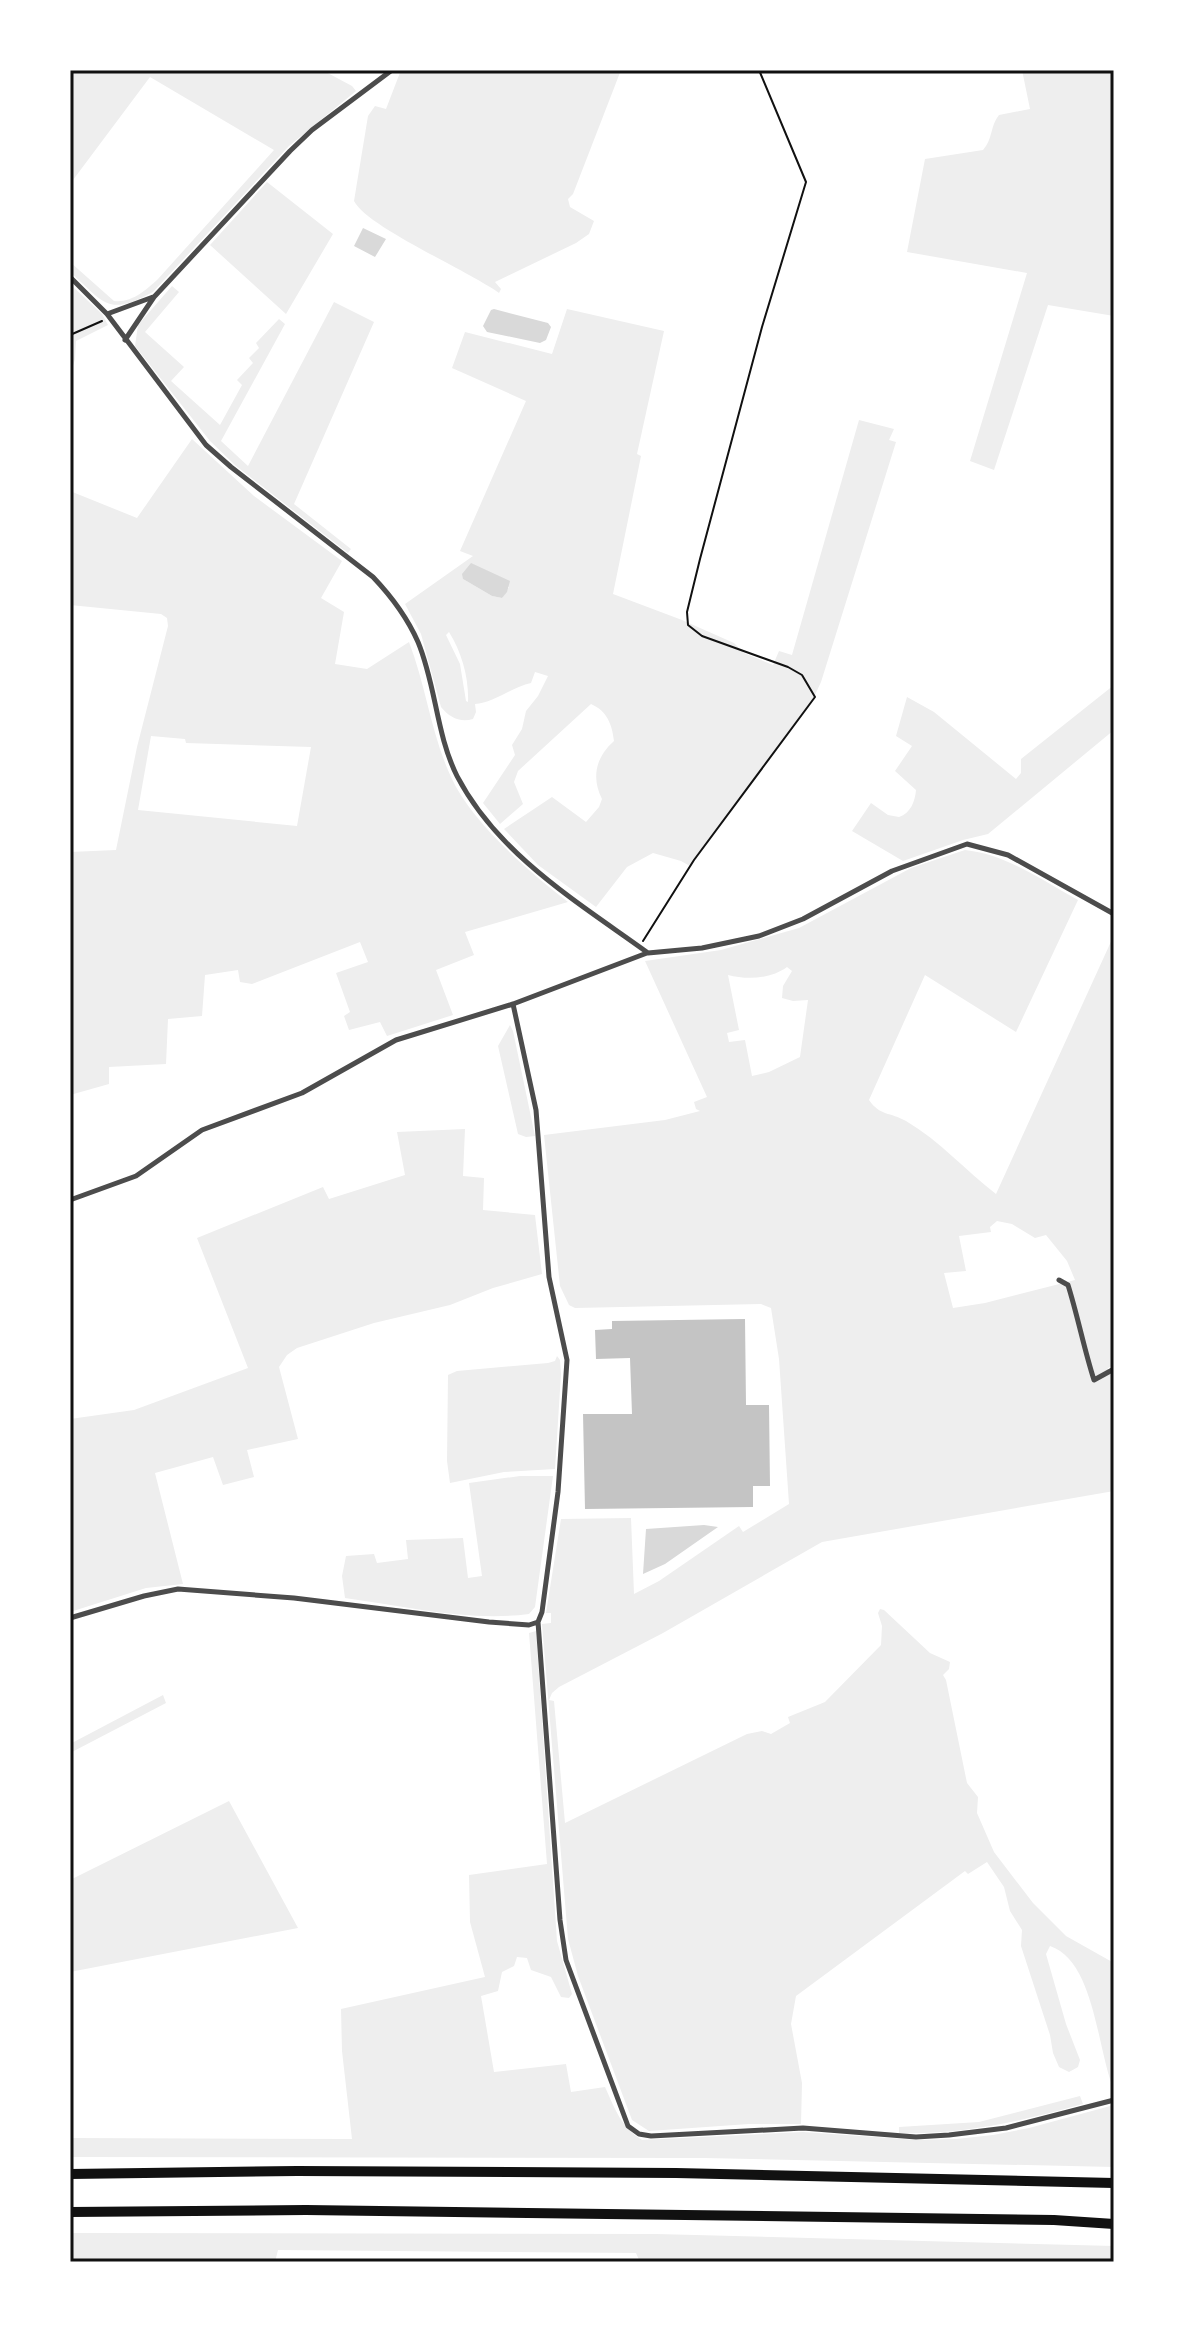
<svg xmlns="http://www.w3.org/2000/svg" width="1184" height="2332" viewBox="0 0 1184 2332" font-family="Helvetica,sans-serif">
	<style>
		.green { fill: #eee; fill-rule: evenodd }
		.water { fill: #d9d9d9 }
		.building { fill: #c4c4c4 }
		.lines { fill: none; stroke-linecap: round; stroke-linejoin: round }
		.path { stroke: #111; stroke-width: 2 }
		.minor { stroke: #4c4c4c; stroke-width: 5 }
		.motorway { stroke: #111; stroke-width: 10 }
		.neatline { fill: none; stroke: #111; stroke-width: 3 }
	</style>
	<rect width="100%" height="100%" fill="#fff"/>
	<path class="green" d="M 70,70 L 322,70 L 352,86 L 356,91 L 289,146 L 153,292 C 107,317 105,303 70,272 L 70,262 L 114,301 C 132,303 146,290 158,279 L 274,150 L 150,77 L 70,184 Z
		M 401,70 L 621,70 L 573,194 L 568,199 L 570,207 L 594,221 L 589,234 L 576,243 L 495,282 L 501,289 L 499,293 C 469,271 367,227 354,201 L 368,116 L 375,106 L 386,109 Z
		M 1022,70 L 1114,70 L 1114,316 L 1048,305 L 994,470 L 970,461 L 1027,273 L 907,252 L 925,159 L 983,150 C 993,139 990,126 999,115 L 1030,109 Z
		M 267,182 L 333,234 L 286,314 L 210,245 Z
		M 70,284 L 102,314 L 108,325 L 76,341 L 75,359 L 70,376 Z
		M 172,286 L 179,292 L 145,332 L 184,367 L 171,381 L 220,425 L 242,385 L 237,380 L 253,363 L 249,358 L 259,348 L 256,343 L 279,319 L 285,324 L 221,441 L 248,466 L 334,302 L 374,322 L 294,504 L 351,549 L 348,553 L 236,466 L 210,441 L 135,346 L 138,325 Z
		M 567,309 L 664,331 L 637,454 L 641,456 L 613,594 L 682,620 L 734,643 L 744,653 L 773,665 L 779,651 L 792,655 L 859,420 L 894,429 L 889,440 L 896,442 L 821,682 L 814,697 L 690,866 L 681,861 L 653,853 L 627,867 L 596,907 L 538,865 L 504,829 L 552,797 L 586,822 L 599,807 L 602,799 C 591,777 596,757 614,741 C 612,724 607,711 591,704 L 518,771 L 514,782 L 523,804 L 500,824 L 483,803 L 515,755 L 512,745 L 522,729 L 526,711 L 538,696 L 548,676 L 535,672 L 531,683 C 512,687 493,703 475,704 L 476,712 L 473,719 C 460,723 449,717 441,707 L 421,634 L 405,604 L 473,556 L 460,551 L 526,401 L 452,368 L 465,332 L 552,354 ZM 463,579 L 509,587 L 502,598 L 492,596 ZM 449,632 C 462,653 469,678 468,702 L 466,701 L 460,664 L 446,635 Z
		M 192,439 L 254,496 L 342,561 L 321,598 L 344,612 L 335,664 L 367,669 L 409,642 C 426,686 431,734 451,777 C 472,823 528,871 568,902 L 465,932 L 474,955 L 436,970 L 453,1015 L 387,1036 L 380,1022 L 349,1030 L 344,1016 L 350,1012 L 336,973 L 368,962 L 360,942 L 252,984 L 240,982 L 238,970 L 205,975 L 202,1016 L 168,1019 L 166,1064 L 109,1067 L 109,1084 L 70,1095 L 70,852 L 116,850 L 137,747 L 168,626 L 167,618 L 161,614 L 70,605 L 70,491 L 137,518 ZM 151,736 L 185,739 L 186,743 L 311,747 L 297,826 L 138,810 Z
		M 1114,685 L 1114,730 L 988,834 L 963,840 L 903,861 L 852,831 L 871,803 L 888,815 L 899,817 C 911,813 915,801 916,790 L 895,771 L 912,746 L 896,736 L 907,697 L 934,712 L 1016,779 L 1021,773 L 1021,759 Z
		M 965,850 C 1006,854 1043,881 1078,900 L 1016,1032 L 925,975 L 869,1100 C 880,1116 890,1112 906,1121 C 940,1141 966,1171 996,1194 L 1114,935 L 1114,1364 L 1107,1369 L 1114,1372 L 1114,1491 L 822,1542 L 663,1633 L 559,1687 L 552,1693 L 549,1700 L 554,1701 L 565,1823 L 747,1734 L 762,1731 L 771,1734 L 790,1723 L 788,1717 L 825,1702 L 881,1645 L 882,1626 L 878,1613 L 880,1609 L 884,1610 L 930,1653 L 950,1662 L 949,1669 L 943,1675 L 946,1680 L 967,1783 L 978,1797 L 977,1813 L 994,1852 L 1033,1903 L 1066,1936 L 1114,1963 L 1114,2090 C 1097,2050 1095,1961 1050,1946 L 1046,1954 L 1066,2024 L 1080,2060 L 1078,2067 L 1069,2072 L 1059,2067 L 1053,2053 L 1050,2035 L 1021,1946 L 1022,1930 L 1010,1911 L 1004,1887 L 987,1862 L 968,1874 L 965,1871 L 796,1996 L 791,2024 L 802,2083 L 801,2124 L 749,2124 L 649,2131 L 632,2120 L 578,1976 L 568,1939 L 542,1624 L 551,1623 L 551,1613 L 546,1613 L 561,1519 L 631,1518 L 634,1594 L 659,1581 L 739,1526 L 743,1532 L 789,1504 L 779,1359 L 771,1308 L 761,1304 L 575,1308 L 569,1305 L 560,1286 L 544,1135 L 665,1120 L 700,1111 L 696,1109 L 694,1102 L 707,1097 L 645,961 L 721,950 L 799,928 L 911,868 ZM 787,967 L 792,971 L 783,986 L 782,998 L 793,1001 L 808,1000 L 800,1057 L 769,1072 L 752,1076 L 745,1040 L 729,1042 L 727,1033 L 739,1030 L 728,975 C 747,980 771,979 787,967 ZM 997,1221 L 1012,1224 L 1035,1238 L 1046,1235 L 1067,1261 L 1075,1280 L 985,1303 L 953,1308 L 944,1273 L 966,1271 L 959,1236 L 991,1232 L 990,1227 Z
		M 510,1025 L 513,1031 L 535,1136 L 526,1137 L 518,1134 L 498,1046 Z
		M 465,1129 L 463,1176 L 484,1178 L 483,1210 L 535,1215 L 542,1274 L 493,1288 L 450,1305 L 374,1323 L 297,1348 L 287,1355 L 279,1367 L 298,1439 L 247,1450 L 254,1477 L 223,1485 L 213,1457 L 155,1473 L 183,1584 L 146,1588 L 70,1612 L 70,1419 L 134,1410 L 248,1368 L 197,1238 L 323,1187 L 329,1199 L 405,1175 L 397,1132 Z
		M 557,1356 L 560,1360 L 561,1374 L 555,1469 L 504,1472 L 450,1483 L 447,1461 L 448,1375 L 457,1371 L 548,1363 L 555,1361 Z
		M 520,1476 L 553,1476 L 535,1607 L 529,1614 C 469,1622 404,1606 345,1598 L 342,1576 L 346,1556 L 374,1554 L 377,1563 L 408,1559 L 406,1540 L 463,1538 L 468,1578 L 482,1576 L 469,1483 Z
		M 536,1631 L 557,1941 L 572,1994 L 569,1998 L 561,1997 L 551,1977 L 531,1970 L 527,1958 L 517,1957 L 514,1966 L 502,1972 L 498,1991 L 481,1996 L 494,2072 L 566,2064 L 571,2092 L 605,2087 C 615,2109 621,2127 642,2140 L 803,2132 L 917,2140 L 956,2139 L 993,2135 L 1029,2128 L 1114,2105 L 1114,2167 L 704,2158 L 70,2157 L 70,2138 L 352,2139 L 342,2051 L 341,2009 L 485,1977 L 470,1922 L 469,1875 L 547,1864 L 529,1633 Z
		M 163,1695 L 166,1703 L 70,1753 L 70,1744 Z
		M 229,1801 L 298,1928 L 70,1972 L 70,1880 Z
		M 1080,2096 L 1083,2104 C 1023,2121 961,2135 899,2133 L 899,2127 L 979,2122 Z
		M 70,2233 L 656,2234 L 1114,2246 L 1114,2262 L 640,2262 L 636,2253 L 278,2250 L 275,2262 L 70,2262 Z"/>
	<path class="water" d="M 363,228 L 386,239 L 375,257 L 354,246 Z
		M 494,309 L 548,323 L 551,327 L 546,340 L 540,343 L 487,332 L 483,326 L 491,310 Z
		M 471,563 L 510,581 L 507,592 L 502,598 L 492,596 L 463,579 L 462,574 Z
		M 704,1525 L 718,1527 L 665,1564 L 643,1574 L 646,1529 Z"/>
	<path class="building" d="M 745,1319 L 746,1405 L 769,1405 L 770,1486 L 753,1486 L 753,1507 L 585,1509 L 583,1414 L 632,1414 L 630,1358 L 596,1359 L 595,1330 L 612,1329 L 612,1321 Z"/>
	<g class="lines">
		<path class="path" d="M 70,335 L 102,321
			M 643,941 L 694,860 L 815,697 L 802,675 L 788,667 L 702,636 L 688,625 L 687,612 L 700,559 L 762,327 L 806,182 L 759,70"/>
		<path class="minor" d="M 70,277 L 107,314 L 206,445 L 231,467 L 373,577 C 392,597 407,617 418,642 C 436,685 436,734 457,776 C 498,855 579,903 648,953 L 702,948 L 759,936 L 803,919 L 892,871 L 967,844 L 1008,855 L 1114,914
			M 107,314 L 153,297
			M 125,340 L 154,297 L 290,151 L 312,130 L 392,70
			M 513,1004 L 536,1110 L 549,1277 L 567,1360 L 558,1492 L 542,1612 L 538,1622 L 560,1920 L 566,1960 L 628,2126 L 639,2134 L 651,2136 L 803,2128 L 916,2137 L 949,2135 L 1006,2128 L 1114,2100
			M 70,1200 L 136,1176 L 202,1130 L 302,1093 L 396,1040 L 513,1004 L 647,953
			M 1059,1280 L 1068,1285 C 1078,1317 1084,1349 1094,1380 L 1114,1369
			M 70,1618 L 144,1596 L 178,1589 L 294,1598 L 489,1622 L 529,1625 L 538,1622"/>
		<path class="motorway" d="M 70,2174 L 297,2171 L 676,2173 L 1114,2183
			M 70,2212 L 306,2210 L 1054,2220 L 1114,2224"/>
	</g>
	<rect width="1184" height="2332" fill="none" stroke="#ffffff" stroke-width="144"/>
	<rect x="72" y="72" width="1040" height="2188" class="neatline"/>
</svg>
